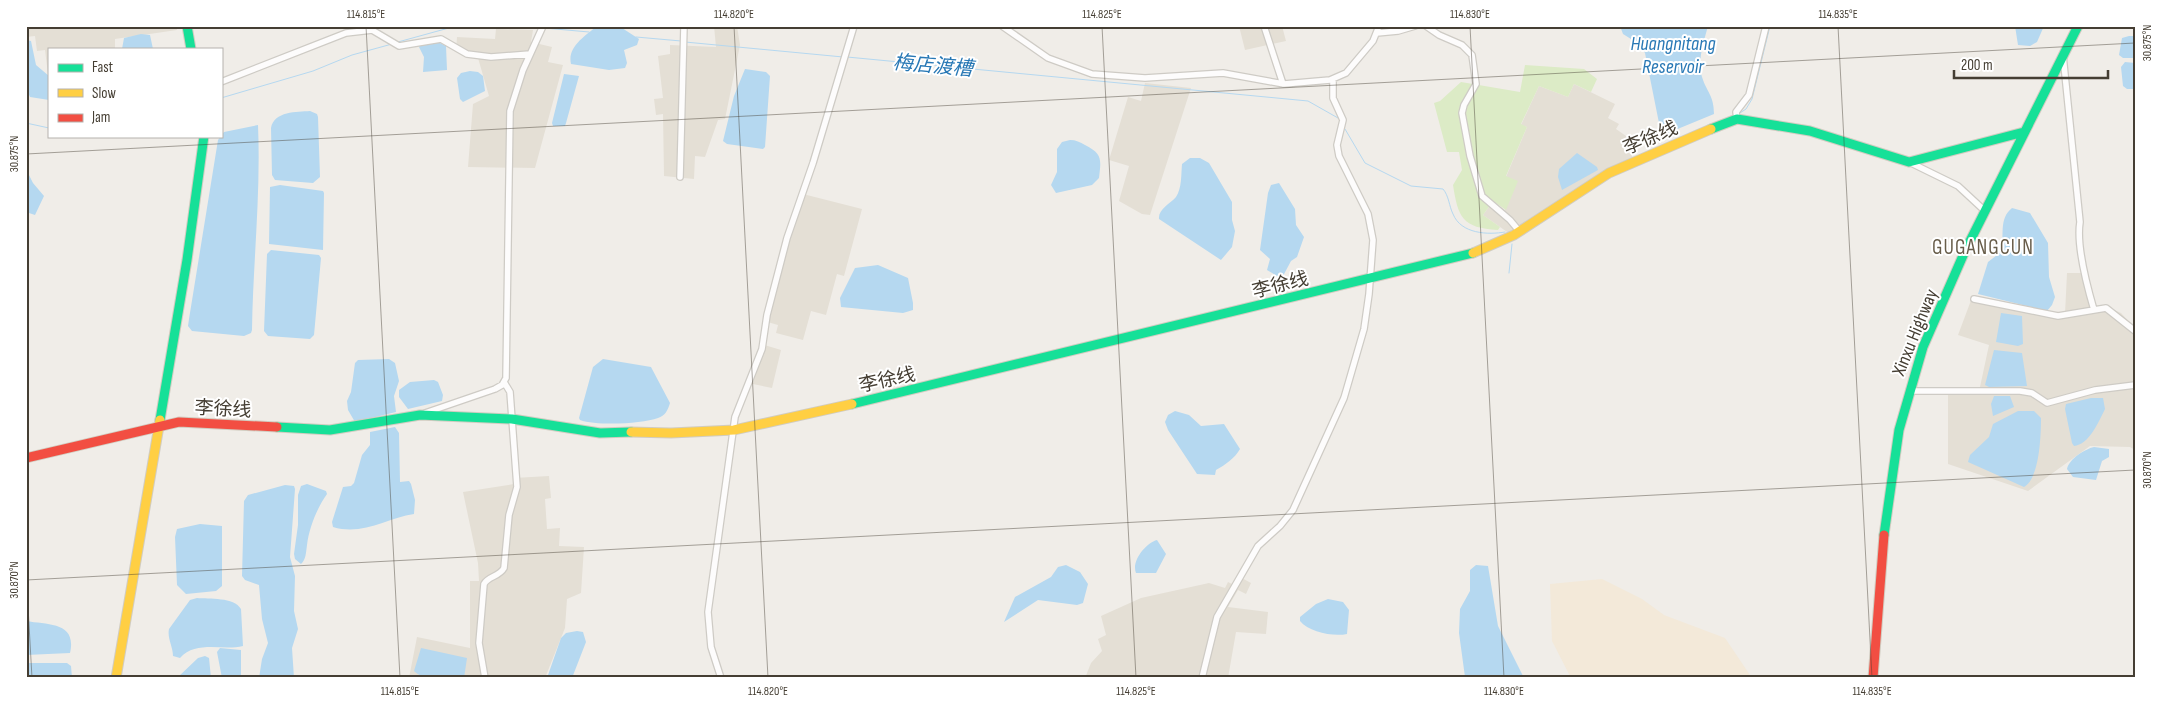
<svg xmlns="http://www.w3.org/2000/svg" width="2161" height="704" viewBox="0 0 2161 704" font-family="'Sofia Sans Condensed','Noto Sans SC',sans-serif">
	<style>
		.residential { fill: #e4dfd5 }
		.commercial { fill: #f3e9d9 }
		.green { fill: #dcebc6 }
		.water { fill: #b5d8f0 }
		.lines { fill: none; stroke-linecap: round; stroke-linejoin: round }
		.stream { stroke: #b5d8f0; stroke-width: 1 }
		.street-casing { stroke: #cecbc5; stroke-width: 8 }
		.fast-casing { stroke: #d1ccc0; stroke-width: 11 }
		.slow-casing { stroke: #d1ccc0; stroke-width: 11 }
		.jam-casing { stroke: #d1ccc0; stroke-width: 11 }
		.street { stroke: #fdfcfc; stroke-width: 5.5 }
		.fast { stroke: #16e098; stroke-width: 9 }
		.slow { stroke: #ffcf43; stroke-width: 9 }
		.jam { stroke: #f24e42; stroke-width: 9 }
		.ticks { fill: none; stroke: #453e33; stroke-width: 1; stroke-opacity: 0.45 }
		.labels { text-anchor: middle; stroke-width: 4; stroke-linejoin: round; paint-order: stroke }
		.street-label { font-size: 19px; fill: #453e33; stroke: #fff }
		.water-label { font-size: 20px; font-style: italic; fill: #2878b5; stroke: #fff }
		.quarter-label { font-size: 21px; letter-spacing: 1px; fill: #685d4a; stroke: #fff }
		.neatline { fill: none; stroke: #453e33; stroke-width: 2 }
		.ticks-label { font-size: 12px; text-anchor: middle; fill: #453e33 }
	</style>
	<rect width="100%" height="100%" fill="#f0ede8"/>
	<path class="residential" d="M 26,26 L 176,26 L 177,30 L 115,39 L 115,49 L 49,49 L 48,74 L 45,50 L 37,51 L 35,36 L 26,37 Z
		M 714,26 L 737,26 L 740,45 L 725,119 L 718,120 L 705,157 L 695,156 L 694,179 L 664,176 L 663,114 L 656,115 L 654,99 L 663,98 L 658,56 L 670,54 L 670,45 L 716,47 Z
		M 1239,26 L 1282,26 L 1286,41 L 1245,50 Z
		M 496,29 L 533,30 L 531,42 L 552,47 L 548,62 L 563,65 L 535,168 L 468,167 L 473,104 L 489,96 L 478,58 L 456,52 L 457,37 L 495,39 Z
		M 1145,83 L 1191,88 L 1150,215 L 1142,214 L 1119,201 L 1129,166 L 1109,160 L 1128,97 L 1141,101 Z
		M 1574,84 L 1615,104 L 1608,118 L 1619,124 L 1616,129 L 1626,136 L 1633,159 L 1510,234 L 1483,215 L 1493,201 L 1505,210 L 1506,177 L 1527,127 L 1521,125 L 1539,86 L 1568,97 Z
		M 799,193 L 862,209 L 844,276 L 837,274 L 826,315 L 811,311 L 803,340 L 776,333 L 778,325 L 764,321 Z
		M 2067,273 L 2086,273 L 2095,306 L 2103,305 L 2121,313 L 2135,328 L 2135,450 L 2130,447 L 2090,446 L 2028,491 L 1948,464 L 1948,388 L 1980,387 L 1989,345 L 1958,335 L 1973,295 L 2055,314 L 2065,314 Z
		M 761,344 L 781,350 L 772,388 L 748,383 Z
		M 549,476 L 551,498 L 545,499 L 547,529 L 560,528 L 559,546 L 584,547 L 581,593 L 567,599 L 565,628 L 545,678 L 409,678 L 417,637 L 470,648 L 470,581 L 479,581 L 478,563 L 463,492 L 514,484 L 514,478 Z
		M 1238,576 L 1251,583 L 1246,594 L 1238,590 L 1228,607 L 1268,612 L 1266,634 L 1236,632 L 1228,678 L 1085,678 L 1091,663 L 1102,651 L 1098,639 L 1106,635 L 1101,616 L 1141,598 L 1209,583 L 1225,588 L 1228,582 L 1234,585 Z"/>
	<path class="commercial" d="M 1602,579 L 1642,599 L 1664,615 L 1725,638 L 1752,678 L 1571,678 L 1552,641 L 1550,584 Z"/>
	<path class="green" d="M 1525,65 L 1584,69 L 1597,79 L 1591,92 L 1574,84 L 1568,97 L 1539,86 L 1521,124 L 1527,127 L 1506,176 L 1518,181 L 1506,210 L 1493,201 L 1483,215 L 1500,227 L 1498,230 C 1462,228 1458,217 1453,185 L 1462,170 L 1459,152 L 1447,152 L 1434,103 L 1440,101 L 1461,82 L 1520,92 Z"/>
	<path class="water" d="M 597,26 L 622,28 L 639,39 L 637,45 L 624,50 L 627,63 L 625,68 L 609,70 L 571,64 C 567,47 585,36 597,26 Z
		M 1620,26 L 1708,26 C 1704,41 1697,61 1702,77 C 1707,93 1714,95 1714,114 L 1663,135 L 1660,128 L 1645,53 L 1639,44 L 1623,34 Z
		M 2015,26 L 2044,26 L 2037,42 L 2030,46 L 2018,45 Z
		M 141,34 L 150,35 L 153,49 L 122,49 L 124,38 Z
		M 2129,36 L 2135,36 L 2135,58 L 2123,58 L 2119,55 L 2122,38 Z
		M 26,40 L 31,41 L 36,65 L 49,76 L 49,100 L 30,97 L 26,88 Z
		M 422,43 L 440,43 L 446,46 L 447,70 L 423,72 L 424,57 L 419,47 Z
		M 2125,62 L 2135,63 L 2135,89 L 2127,89 L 2123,86 L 2121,67 Z
		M 745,69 L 766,72 L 770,76 L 765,147 L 763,149 L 727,144 L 723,141 L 734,96 Z
		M 470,71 L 478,72 L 483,76 L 485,91 L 463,102 L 460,99 L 457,78 L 461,73 Z
		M 564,74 L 579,76 L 566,123 L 565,126 L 553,126 L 552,123 Z
		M 310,111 L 317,114 L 318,117 L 320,177 L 313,183 L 275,180 L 272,175 L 271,128 C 274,111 297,112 310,111 Z
		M 258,125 C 261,193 253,262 252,330 L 251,333 L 244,336 L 192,331 L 188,326 L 189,319 L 218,140 L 224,132 Z
		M 1070,140 C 1076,140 1080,142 1085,145 C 1103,154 1101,160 1099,178 L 1092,185 L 1056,193 L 1051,185 L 1057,172 L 1057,149 L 1062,142 Z
		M 1577,153 L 1597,167 L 1598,170 L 1562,190 L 1558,177 L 1559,169 Z
		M 1190,158 L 1200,158 L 1209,163 L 1232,202 L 1232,220 L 1235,231 L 1232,247 L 1221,260 L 1159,219 C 1158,209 1170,204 1176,197 C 1182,188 1181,175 1182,164 Z
		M 26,169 L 33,183 L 44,196 L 35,215 L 26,212 Z
		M 1279,183 L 1295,209 L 1296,225 L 1304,237 L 1297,257 L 1291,261 L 1283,276 L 1277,276 L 1267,270 L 1270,259 L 1260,250 L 1268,193 L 1271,185 Z
		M 280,185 L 323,191 L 324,193 L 323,250 L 269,244 L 270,187 Z
		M 2012,208 L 2030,213 L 2048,243 L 2049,277 L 2055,297 L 2052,305 L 2047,311 L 1978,294 L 1988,262 L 2001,252 C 2005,237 1998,219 2012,208 Z
		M 271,250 L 319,255 L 321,258 L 314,335 L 310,339 L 268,336 L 264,331 L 267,254 Z
		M 878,265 L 908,278 L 913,303 L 913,310 L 903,313 L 841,307 L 840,298 L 855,268 Z
		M 2001,313 L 2022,316 L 2023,344 L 2018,346 L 1996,342 Z
		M 1994,350 L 2022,353 L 2027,386 L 1989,387 L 1985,385 Z
		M 389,359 L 395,363 L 399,381 L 394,396 L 396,412 L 355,422 L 348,410 L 347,401 L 351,392 L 355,363 L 358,360 Z
		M 603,359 L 651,367 L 670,403 C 668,410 665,416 658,418 C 642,424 597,426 580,420 L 579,418 L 593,367 Z
		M 434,380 L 438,382 L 443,395 L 442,401 L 408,409 L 399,397 L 399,390 L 410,382 Z
		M 1994,396 L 2010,396 L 2014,407 L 1993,416 L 1991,404 Z
		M 2091,398 L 2103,398 L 2105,409 C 2099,421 2089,445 2074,446 L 2072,443 L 2065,409 L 2066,404 Z
		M 1175,411 L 1189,415 L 1201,426 L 1224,424 L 1240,449 C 1235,458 1225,465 1216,470 L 1215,475 L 1197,474 L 1168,430 L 1165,422 L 1168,415 Z
		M 2018,411 L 2034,411 L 2041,418 C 2041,434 2040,478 2024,487 L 1968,462 L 1970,455 L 1989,437 L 1993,424 Z
		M 395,427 L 399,433 L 400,482 L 409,481 L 411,484 L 415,500 L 414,514 C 387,518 363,536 333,527 L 332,522 L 343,487 L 351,486 L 354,483 L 362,455 L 370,445 L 370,432 Z
		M 2094,447 L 2109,449 L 2109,457 L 2102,461 L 2096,480 L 2073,477 L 2067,469 C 2069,459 2085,449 2094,447 Z
		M 307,484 L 326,491 L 327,494 C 317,508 309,528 307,545 C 306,552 306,560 301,564 L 295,559 L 294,554 L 298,525 L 298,495 L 301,486 Z
		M 285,485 L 294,486 L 295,489 L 290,557 L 295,576 L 294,611 L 298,629 L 292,648 L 294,678 L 259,678 L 262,659 L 268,643 L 262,619 L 259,585 L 245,580 L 242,576 L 244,501 L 248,495 Z
		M 200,524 L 222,526 L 222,586 L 216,591 L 186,594 L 177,585 L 175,537 L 177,529 Z
		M 1157,540 L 1166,554 L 1156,573 L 1136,573 C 1131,561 1146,543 1157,540 Z
		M 1066,565 L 1080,572 L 1088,584 L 1083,603 L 1077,605 L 1038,600 L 1004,622 L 1015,597 L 1051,577 L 1058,567 Z
		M 1476,565 L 1488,566 L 1498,626 L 1524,678 L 1465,677 L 1459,633 L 1460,609 L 1470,591 L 1470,570 Z
		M 197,598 C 209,599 234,597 241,609 L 243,646 C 223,651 196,640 180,658 L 173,656 C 173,647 167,638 169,629 L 190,600 Z
		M 1328,599 L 1343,602 L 1349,610 L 1347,634 C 1333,637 1309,632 1300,621 L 1300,617 L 1316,604 Z
		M 26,621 C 49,625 77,622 70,653 L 26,655 Z
		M 577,631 L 583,632 L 586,642 L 572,678 L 547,678 L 561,638 L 566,633 Z
		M 220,648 L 241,650 L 241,678 L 222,678 L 217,652 Z
		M 421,648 L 467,658 L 464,678 C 450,678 425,682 414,671 Z
		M 205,656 L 209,658 L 211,678 L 177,678 L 198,658 Z
		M 26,663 L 67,663 L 71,666 L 72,678 L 26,678 Z"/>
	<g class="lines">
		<path class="stream" d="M 525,26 L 540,28
			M 544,28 L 589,32
			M 636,37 L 681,41
			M 398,42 L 456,26
			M 685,42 L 843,57
			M 847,57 L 1308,101 L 1338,118
			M 221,98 L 313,71 L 352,55 L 392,44
			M 1740,113 L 1746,109 L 1752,99 L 1770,26
			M 1718,122 L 1732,116
			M 26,123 L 49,128
			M 1345,129 L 1365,163 L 1411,186 L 1443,189 C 1449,196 1449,206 1453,214 C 1461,234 1488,235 1505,232
			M 1509,273 L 1512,244"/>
		<g class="street-casing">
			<path id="street" d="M 1002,26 L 1048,58 L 1092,74 L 1145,78 L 1223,73 L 1284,84 L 1330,80 L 1346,73 L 1373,41 L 1379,26
				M 1264,26 L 1283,84
				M 1426,26 L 1439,35 L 1462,45 L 1472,55 L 1476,84 L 1464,105 L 1462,113 L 1470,156 L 1482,196 L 1510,220 L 1520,232
				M 1377,33 L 1398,31 L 1415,26
				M 2063,55 L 2080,222 C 2076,246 2087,286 2094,310
				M 221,82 L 346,33 L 372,30 L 399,46 L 441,39 L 467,54 L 491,57 L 530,54
				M 1737,119 L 1736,112 L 1749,95 L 1766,26
				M 1909,162 L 1958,186 L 1985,211
				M 680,177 L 684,26
				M 1974,299 L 2058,316 L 2106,308 L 2135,331
				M 1909,391 L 2020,391 L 2032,393 L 2047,403 L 2095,390 L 2135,385
				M 425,413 L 495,389 L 502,385 L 506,378 L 510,111 L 523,70 L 543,26
				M 485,678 L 479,643 L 484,584 C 488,576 499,577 504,568 L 509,515 L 517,487 L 510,392 L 504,382
				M 721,678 L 711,647 L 708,612 L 735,417 L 762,349 L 767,315 L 787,238 L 813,163 L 854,26
				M 1202,678 L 1217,617 L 1258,546 L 1280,526 L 1293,510 L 1344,398 L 1364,329 L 1369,294 L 1373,240 L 1368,214 L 1339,156 L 1337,145 L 1343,120 L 1333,98 L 1333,79"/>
		</g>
		<g class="fast-casing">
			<path id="fast" d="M 187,26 L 191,49
				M 1711,129 L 1737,119 L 1810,131 L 1909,162 L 2024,132
				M 852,404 L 1473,253
				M 160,420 L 187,260 L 204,136
				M 277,427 L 330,430 L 420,415 L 512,419 L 600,433 L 631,432
				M 1884,535 L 1899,430 L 1923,347 L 1965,251 L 2078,26"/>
		</g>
		<g class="slow-casing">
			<path id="slow" d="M 1473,253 L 1514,235 L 1609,173 L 1711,129
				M 631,432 L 671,433 L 734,430 L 852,404
				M 116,678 L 160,420"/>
		</g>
		<g class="jam-casing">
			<path id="jam" d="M 26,458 L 179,422 L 277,427
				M 1873,678 L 1884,535"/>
		</g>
		<use href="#street" class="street"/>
		<use href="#fast" class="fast"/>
		<use href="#slow" class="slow"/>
		<use href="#jam" class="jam"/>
	</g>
	<path class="ticks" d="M 366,26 L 400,678M 734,26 L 768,678M 1102,26 L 1136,678M 1470,26 L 1504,678M 1838,26 L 1872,678M 26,154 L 2135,43M 26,571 L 32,678M 26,580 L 2135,470"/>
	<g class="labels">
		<g class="street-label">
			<text transform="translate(1650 137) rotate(-23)" y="7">李徐线</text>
			<text transform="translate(1280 284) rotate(-14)" y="7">李徐线</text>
			<text transform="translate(1914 332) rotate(-68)" y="7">Xinxu Highway</text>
			<text transform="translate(887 379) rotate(-12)" y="7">李徐线</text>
			<text transform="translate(223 408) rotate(3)" y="7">李徐线</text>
		</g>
		<g class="water-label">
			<text x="1673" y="50">Huangnitang<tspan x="1673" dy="23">Reservoir</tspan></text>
			<text transform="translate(933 65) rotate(5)" y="7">梅店渡槽</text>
		</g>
		<g class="quarter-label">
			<text x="1983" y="254">GUGANGCUN</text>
		</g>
	</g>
	<rect width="2161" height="704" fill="none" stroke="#ffffff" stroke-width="55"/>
	<rect x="48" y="48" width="175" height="90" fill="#ffffff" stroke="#b5b2ad"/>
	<rect x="58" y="64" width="25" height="8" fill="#16e098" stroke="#b5b2ad"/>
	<text x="92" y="72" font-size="15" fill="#453e33">Fast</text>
	<rect x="58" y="89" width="25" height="8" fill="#ffcf43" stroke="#b5b2ad"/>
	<text x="92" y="98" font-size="15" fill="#453e33">Slow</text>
	<rect x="58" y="114" width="25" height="8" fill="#f24e42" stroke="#b5b2ad"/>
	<text x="92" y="122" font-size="15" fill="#453e33">Jam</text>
	<path d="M1954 70v8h154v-8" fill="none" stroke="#453e33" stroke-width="2.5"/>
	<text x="1961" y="70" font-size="15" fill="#453e33" stroke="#ffffff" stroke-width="4" paint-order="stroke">200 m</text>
	<rect x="28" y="28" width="2106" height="648" class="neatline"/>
	<g class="ticks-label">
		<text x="366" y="18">114.815°E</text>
		<text x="734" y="18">114.820°E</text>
		<text x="1102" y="18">114.825°E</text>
		<text x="1470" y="18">114.830°E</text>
		<text x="1838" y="18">114.835°E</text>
		<text transform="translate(2147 43) rotate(-90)" y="4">30.875°N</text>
		<text transform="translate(14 154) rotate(-90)" y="4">30.875°N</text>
		<text transform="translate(2147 470) rotate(-90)" y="4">30.870°N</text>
		<text transform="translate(14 580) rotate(-90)" y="4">30.870°N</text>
		<text x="400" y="695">114.815°E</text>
		<text x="768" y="695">114.820°E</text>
		<text x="1136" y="695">114.825°E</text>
		<text x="1504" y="695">114.830°E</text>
		<text x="1872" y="695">114.835°E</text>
	</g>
</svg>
